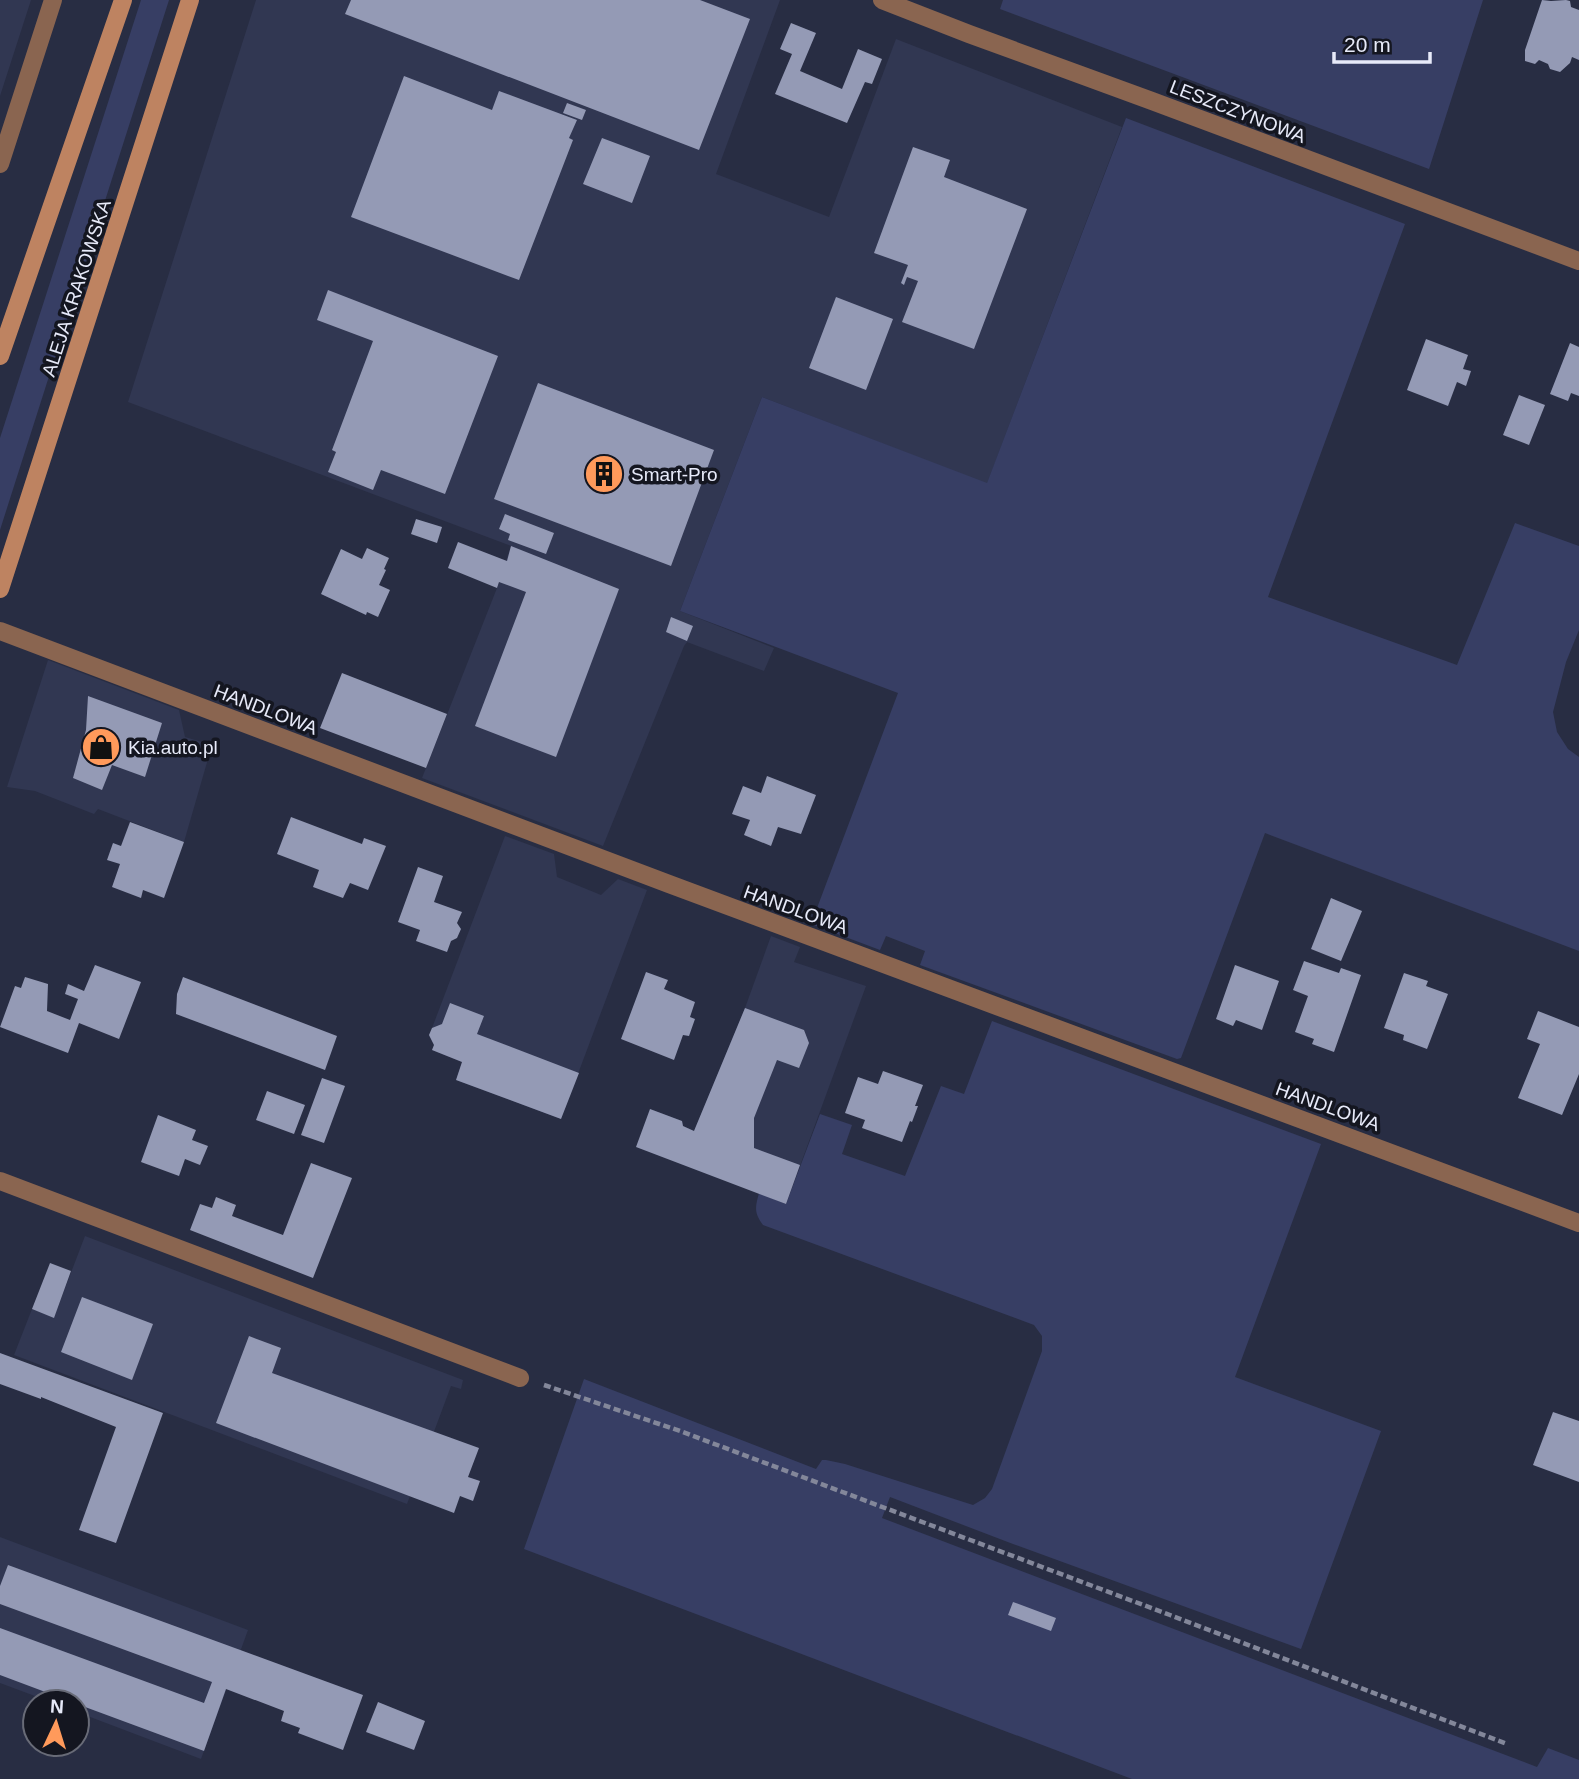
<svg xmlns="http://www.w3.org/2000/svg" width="1579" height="1779" viewBox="0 0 1579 1779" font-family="Arial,sans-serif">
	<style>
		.built { fill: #313752 }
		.green { fill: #373e64 }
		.building { fill: #949ab5 }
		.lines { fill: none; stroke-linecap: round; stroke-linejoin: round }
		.path { stroke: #83879a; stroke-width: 4.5; stroke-dasharray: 7 3.5; stroke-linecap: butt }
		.lane { stroke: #8a6550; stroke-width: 18 }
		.street { stroke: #8a6550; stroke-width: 18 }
		.secondary { stroke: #be8361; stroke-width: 18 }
		.labels { text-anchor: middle; stroke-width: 7; stroke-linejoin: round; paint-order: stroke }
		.street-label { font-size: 19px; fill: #e7eaf9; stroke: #141620 }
		.poi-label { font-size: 19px; fill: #e7eaf9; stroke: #141620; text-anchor: start }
	</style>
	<rect width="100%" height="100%" fill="#282d43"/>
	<path class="built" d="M 0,0 L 31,0 L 0,96 Z
		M 256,0 L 780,0 L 716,174 L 829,217 L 896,39 L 1122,127 L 987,484 L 762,397 L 680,611 L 774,648 L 764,671 L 687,642 L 684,646 L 603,846 L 422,778 L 497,588 L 511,546 L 128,402 Z
		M 48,660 L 179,710 L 185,737 L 212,745 L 184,842 L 98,809 L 94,814 L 35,791 L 7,787 Z
		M 505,836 L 554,854 L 557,877 L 601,895 L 618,879 L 647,890 L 561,1119 L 456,1080 L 462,1062 L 432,1050 L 434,1045 L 429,1036 Z
		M 771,936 L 800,947 L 794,962 L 866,986 L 786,1204 L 650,1109 L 682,1121 L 683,1126 L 694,1131 L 745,1008 Z
		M 85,1236 L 463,1380 L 461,1389 L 451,1386 L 407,1504 L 14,1355 L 32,1309 L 54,1317 Z
		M 0,1537 L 248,1630 L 201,1759 L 77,1712 L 77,1702 L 51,1702 L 0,1683 Z"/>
	<path class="green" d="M 141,0 L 169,0 L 0,530 L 0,438 Z
		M 1003,0 L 1483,0 L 1429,169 L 1000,9 Z
		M 1126,118 L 1405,224 L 1268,597 L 1457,665 L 1515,523 L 1579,546 L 1579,630 L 1566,662 L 1553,712 L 1557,732 L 1568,749 L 1579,757 L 1579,951 L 1265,833 L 1181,1058 L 1177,1059 L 920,965 L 925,951 L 886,936 L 880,950 L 811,924 L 898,693 L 680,611 L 762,397 L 987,483 Z
		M 992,1021 L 1321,1144 L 1235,1377 L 1381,1431 L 1301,1649 L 1013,1544 L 890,1497 L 882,1518 L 1537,1767 L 1548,1748 L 1579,1760 L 1579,1779 L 1132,1779 L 524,1549 L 584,1379 L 816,1469 L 822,1460 L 826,1460 L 845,1464 L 973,1505 L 985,1498 L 992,1489 L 1042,1351 L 1042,1336 L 1034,1325 L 763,1225 C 754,1212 755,1208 759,1193 L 786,1204 L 820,1114 L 852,1125 L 842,1154 L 905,1176 L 941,1086 L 964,1094 Z"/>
	<path class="building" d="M 351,0 L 700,0 L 750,19 L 699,150 L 345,14 Z
		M 1542,0 L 1551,1 L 1566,0 L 1570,1 L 1571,7 L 1579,10 L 1579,60 L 1572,57 L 1570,63 L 1560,72 L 1550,69 L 1548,64 L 1539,60 L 1535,64 L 1525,61 L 1525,50 Z
		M 791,23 L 816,33 L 800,71 L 842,89 L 858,49 L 882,59 L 872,84 L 865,82 L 847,123 L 775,94 L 792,54 L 780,49 Z
		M 404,76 L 492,110 L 499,91 L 577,120 L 569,138 L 573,140 L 519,280 L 351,217 Z
		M 567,103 L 586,110 L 582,120 L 563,113 Z
		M 602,138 L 650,156 L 632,203 L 583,184 Z
		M 913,147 L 950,160 L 944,177 L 1027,209 L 974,349 L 902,322 L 918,281 L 907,277 L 904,285 L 901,283 L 908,265 L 874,253 Z
		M 328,290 L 498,356 L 445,494 L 381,470 L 373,490 L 328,472 L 336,452 L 332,450 L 373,341 L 317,320 Z
		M 836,297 L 893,319 L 866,390 L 809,368 Z
		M 1426,339 L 1468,355 L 1463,369 L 1471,371 L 1466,386 L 1457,382 L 1448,406 L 1407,390 Z
		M 1570,343 L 1579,347 L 1579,396 L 1571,393 L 1568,401 L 1550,394 Z
		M 538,383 L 714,450 L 671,566 L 494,499 Z
		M 1519,395 L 1545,405 L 1529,445 L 1503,435 Z
		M 505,514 L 554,533 L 546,554 L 508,540 L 510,534 L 499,529 Z
		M 416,519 L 442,527 L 437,543 L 411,534 Z
		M 458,542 L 507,561 L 511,546 L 619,589 L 556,757 L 475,726 L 526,592 L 499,582 L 497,588 L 448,568 Z
		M 367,548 L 389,558 L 384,569 L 386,570 L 379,585 L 390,590 L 378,617 L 367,612 L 366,615 L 321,594 L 341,549 L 362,559 Z
		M 671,617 L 693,626 L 687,641 L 666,632 Z
		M 342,673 L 447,714 L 426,768 L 320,728 Z
		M 88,696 L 162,723 L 145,777 L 112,765 L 102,790 L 73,778 L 86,730 Z
		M 767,776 L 816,795 L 801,834 L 778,827 L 771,846 L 744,835 L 750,820 L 732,814 L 743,786 L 761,793 Z
		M 291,817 L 362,844 L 364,838 L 386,846 L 368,890 L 350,883 L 343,898 L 313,887 L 319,870 L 277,854 Z
		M 130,822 L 184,842 L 164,898 L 143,890 L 141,898 L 112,887 L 120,864 L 107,860 L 113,843 L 121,846 Z
		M 418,867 L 443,876 L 434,902 L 462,912 L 457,923 L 461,929 L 457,938 L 451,941 L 447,952 L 416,941 L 420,930 L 398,922 Z
		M 1331,898 L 1362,911 L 1341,961 L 1311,949 Z
		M 1304,961 L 1339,973 L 1341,968 L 1361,975 L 1334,1052 L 1312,1044 L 1314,1039 L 1295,1032 L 1308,996 L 1293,990 Z
		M 95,965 L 141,982 L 119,1039 L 79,1023 L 68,1053 L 0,1027 L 15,986 L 21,988 L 25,977 L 48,984 L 47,1011 L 70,1020 L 78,999 L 65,994 L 68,984 L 84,991 Z
		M 1235,965 L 1279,981 L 1262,1030 L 1236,1020 L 1233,1026 L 1216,1019 Z
		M 646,972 L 668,980 L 664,989 L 695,1002 L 690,1017 L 695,1019 L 689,1036 L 683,1035 L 674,1060 L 621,1039 Z
		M 1404,973 L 1428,981 L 1426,986 L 1448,994 L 1427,1049 L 1403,1040 L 1404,1035 L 1384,1028 Z
		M 183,977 L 337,1036 L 325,1070 L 176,1014 L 177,994 Z
		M 450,1003 L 484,1016 L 477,1034 L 579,1073 L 561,1119 L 456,1080 L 462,1062 L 432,1050 L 434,1045 L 429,1035 L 432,1028 L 442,1024 Z
		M 745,1008 L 804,1030 L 809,1043 L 799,1068 L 777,1060 L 754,1118 L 754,1148 L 800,1165 L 786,1204 L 636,1147 L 650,1109 L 682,1121 L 683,1126 L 694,1131 Z
		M 1538,1011 L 1579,1027 L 1579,1074 L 1562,1115 L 1518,1098 L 1540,1044 L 1527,1039 Z
		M 883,1071 L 923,1085 L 915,1106 L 918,1106 L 912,1122 L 910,1121 L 902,1142 L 862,1128 L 865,1120 L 845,1113 L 858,1077 L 878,1084 Z
		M 322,1078 L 345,1086 L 324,1143 L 301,1135 Z
		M 267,1091 L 305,1105 L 294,1134 L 256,1120 Z
		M 158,1115 L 196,1130 L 192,1140 L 208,1146 L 200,1165 L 185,1159 L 179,1176 L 141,1162 Z
		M 311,1163 L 352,1178 L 313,1278 L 190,1230 L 200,1204 L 212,1208 L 216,1197 L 236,1205 L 232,1216 L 283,1235 Z
		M 50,1263 L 71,1271 L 54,1318 L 32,1309 Z
		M 82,1297 L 153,1324 L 132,1380 L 61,1352 Z
		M 249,1336 L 281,1348 L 272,1373 L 479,1448 L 468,1477 L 480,1481 L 473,1501 L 460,1496 L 454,1513 L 216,1423 Z
		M 0,1353 L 163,1413 L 116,1543 L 79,1530 L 116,1427 L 41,1397 L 41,1399 L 0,1384 Z
		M 1553,1412 L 1579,1421 L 1579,1482 L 1533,1465 Z
		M 8,1565 L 363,1695 L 343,1750 L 298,1733 L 300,1728 L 281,1721 L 284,1711 L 226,1689 L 204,1751 L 77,1704 L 77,1702 L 72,1702 L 0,1675 L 0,1628 L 204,1703 L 212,1682 L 0,1604 L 0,1586 Z
		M 1013,1602 L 1056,1618 L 1051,1631 L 1008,1615 Z
		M 378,1702 L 425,1721 L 414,1750 L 366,1732 Z"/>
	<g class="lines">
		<path class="path" d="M 544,1385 L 680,1431 L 1170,1615 L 1507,1744"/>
		<path class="lane" d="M 0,1181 L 520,1378"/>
		<path class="street" d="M 882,0 L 969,34 L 1152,101 L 1579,261
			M 0,164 L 53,0
			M 0,631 L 669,884 L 1579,1223"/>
		<path class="secondary" d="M 0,356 L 123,0
			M 0,589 L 190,0"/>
	</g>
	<defs>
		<g id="building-disc" transform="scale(2.0125)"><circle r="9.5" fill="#ff9a5b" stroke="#141620"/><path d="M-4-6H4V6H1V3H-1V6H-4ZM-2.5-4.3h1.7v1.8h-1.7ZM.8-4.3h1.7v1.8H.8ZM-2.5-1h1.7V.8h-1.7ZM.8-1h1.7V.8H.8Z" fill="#111"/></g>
		<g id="shop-disc" transform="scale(2.0125)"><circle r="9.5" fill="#ff9a5b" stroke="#141620"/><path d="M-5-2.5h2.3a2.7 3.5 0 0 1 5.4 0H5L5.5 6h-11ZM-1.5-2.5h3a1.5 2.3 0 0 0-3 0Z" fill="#111"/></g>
	</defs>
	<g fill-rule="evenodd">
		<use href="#building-disc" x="604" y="474"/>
		<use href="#shop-disc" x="101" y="747"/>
	</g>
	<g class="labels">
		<g class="street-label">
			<text transform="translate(1238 111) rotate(21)" y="7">LESZCZYNOWA</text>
			<text transform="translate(76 288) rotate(-72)" y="7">ALEJA KRAKOWSKA</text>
			<text transform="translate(266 709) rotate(21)" y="7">HANDLOWA</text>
			<text transform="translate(796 909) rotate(20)" y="7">HANDLOWA</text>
			<text transform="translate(1328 1106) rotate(20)" y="7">HANDLOWA</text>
		</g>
		<g class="poi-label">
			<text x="631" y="481">Smart-Pro</text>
			<text x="128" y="754">Kia.auto.pl</text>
		</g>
	</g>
	<g transform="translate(56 1723) rotate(4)"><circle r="33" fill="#141620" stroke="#686b77" stroke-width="2"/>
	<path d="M0-5L12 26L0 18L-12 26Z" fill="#ff9a5b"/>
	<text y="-10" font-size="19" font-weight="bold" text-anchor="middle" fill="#e7eaf9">N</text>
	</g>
	<path d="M1334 52v10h96v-10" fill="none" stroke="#e7eaf9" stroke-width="3.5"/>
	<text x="1344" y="52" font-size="21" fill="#e7eaf9" stroke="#141620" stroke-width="5" paint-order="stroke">20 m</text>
</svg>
